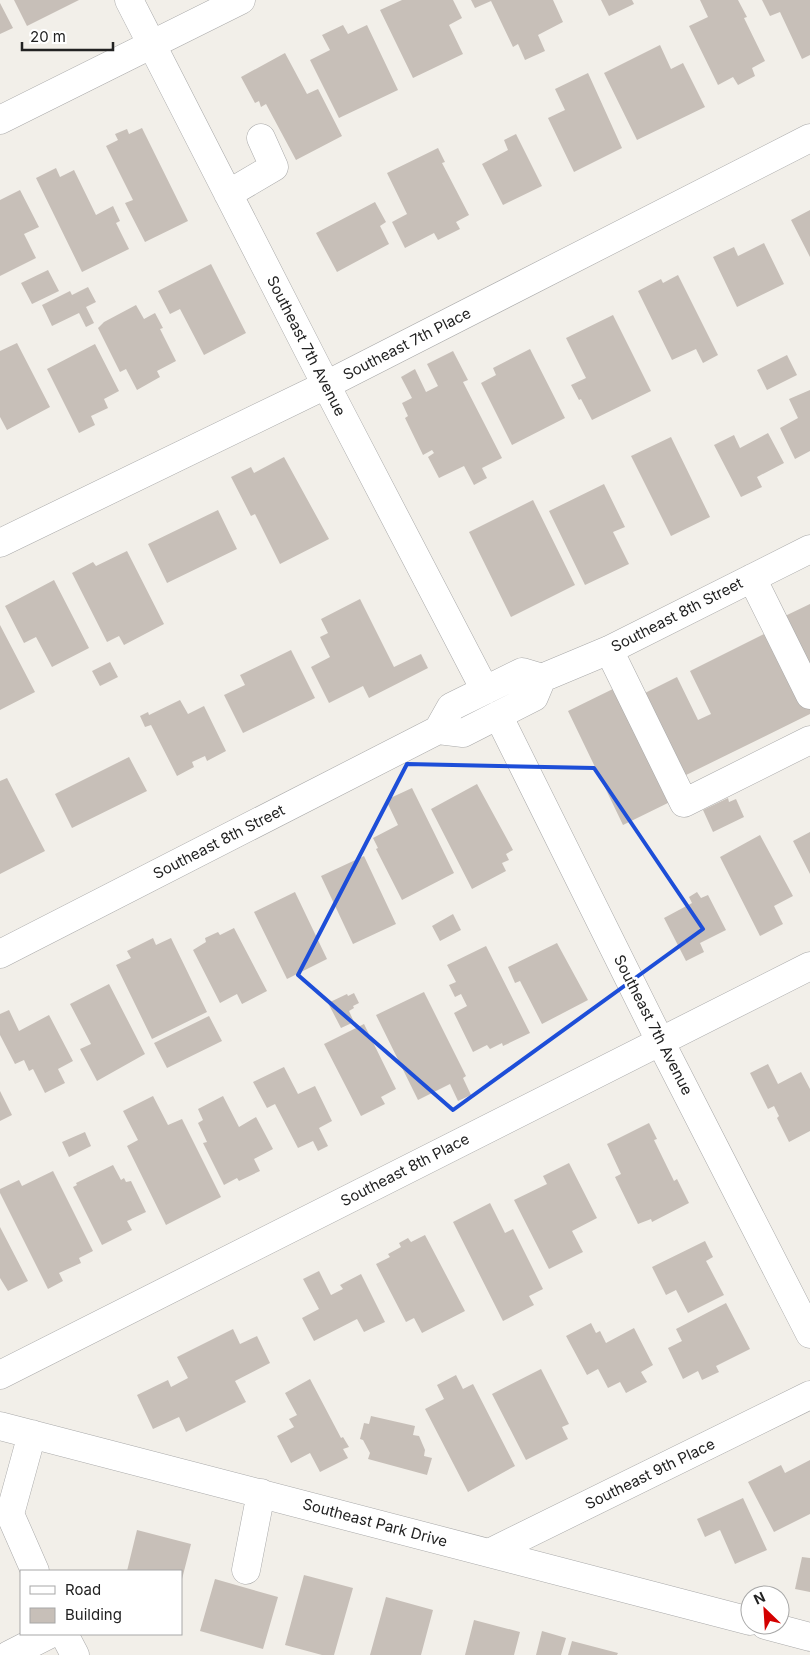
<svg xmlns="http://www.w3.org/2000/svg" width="810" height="1655" viewBox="0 0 810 1655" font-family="Inter,sans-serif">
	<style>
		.building { fill: #c7bfb8 }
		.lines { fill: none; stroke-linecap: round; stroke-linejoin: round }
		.minor-casing { stroke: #a9a9a9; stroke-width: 29 }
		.minor { stroke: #fff; stroke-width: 28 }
		.marked { fill: none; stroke: #1d4ed8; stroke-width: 4; stroke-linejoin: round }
		.labels { text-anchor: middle; stroke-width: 5; stroke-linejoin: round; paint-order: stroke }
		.street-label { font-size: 15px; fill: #222; stroke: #fff }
	</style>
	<rect width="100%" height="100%" fill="#f2efe9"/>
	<path class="building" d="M 14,0 L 79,0 L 27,26 Z
		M 402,0 L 453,0 L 462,18 L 449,25 L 463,54 L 413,78 L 380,10 Z
		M 471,0 L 553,0 L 563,22 L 538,35 L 545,51 L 525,60 L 518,44 L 513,47 L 491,1 L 475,8 Z
		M 601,0 L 632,0 L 634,4 L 609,16 Z
		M 700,0 L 738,0 L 747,17 L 744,18 L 765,61 L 752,68 L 755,76 L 738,85 L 733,77 L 718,85 L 689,26 L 708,17 Z
		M 762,0 L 810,0 L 810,55 L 802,59 L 780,12 L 770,16 Z
		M 0,3 L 13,28 L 0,34 Z
		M 343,25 L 348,34 L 367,25 L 398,90 L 339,118 L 310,60 L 330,50 L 322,35 Z
		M 660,45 L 671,69 L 683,63 L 705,107 L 637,140 L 604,73 Z
		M 285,53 L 307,94 L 318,89 L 342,136 L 296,160 L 266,104 L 261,107 L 259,101 L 255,103 L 241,77 Z
		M 588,73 L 622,148 L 574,172 L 548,118 L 565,110 L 555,89 Z
		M 142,128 L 188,221 L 145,242 L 125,203 L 133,200 L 106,146 L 118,140 L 115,134 L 127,129 L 129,134 Z
		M 516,134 L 542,186 L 503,205 L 482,164 L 508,150 L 504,140 Z
		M 438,148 L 445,162 L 442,163 L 469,215 L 456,222 L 460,229 L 438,240 L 434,233 L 405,248 L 392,222 L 407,214 L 387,173 Z
		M 56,168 L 60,177 L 74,170 L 96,215 L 113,206 L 120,221 L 116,223 L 129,249 L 82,272 L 36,178 Z
		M 20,190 L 39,227 L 24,234 L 36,258 L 0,276 L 0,200 Z
		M 375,202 L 386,222 L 380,226 L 389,244 L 337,272 L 316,233 Z
		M 810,210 L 810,257 L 791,220 Z
		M 764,243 L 784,284 L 737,307 L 713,257 L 734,247 L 738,256 Z
		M 211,264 L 246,333 L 204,355 L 180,309 L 170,314 L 158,291 Z
		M 48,270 L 59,291 L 32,304 L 21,283 Z
		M 678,275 L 718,355 L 703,363 L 696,349 L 672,360 L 638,291 L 661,279 L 663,283 Z
		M 88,287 L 96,302 L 86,307 L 94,323 L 86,327 L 79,313 L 52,326 L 42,305 L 70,291 L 72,295 Z
		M 136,305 L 144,319 L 155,313 L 163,328 L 160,329 L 176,361 L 157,371 L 160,377 L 137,390 L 126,369 L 120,372 L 98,328 L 104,322 Z
		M 613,315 L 651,391 L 592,420 L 581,399 L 579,400 L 571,385 L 586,378 L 566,338 Z
		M 17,343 L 50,407 L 7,430 L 0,417 L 0,351 Z
		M 95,344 L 119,391 L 104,399 L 108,408 L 91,416 L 95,425 L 79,433 L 47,369 Z
		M 530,349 L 565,418 L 512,445 L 481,383 L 496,375 L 493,368 Z
		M 453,351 L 468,380 L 463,382 L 502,458 L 482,468 L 487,478 L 474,485 L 464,466 L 439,478 L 428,457 L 434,453 L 432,450 L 423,455 L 405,418 L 408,416 L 402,403 L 412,398 L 401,377 L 415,369 L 426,392 L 438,386 L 427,364 Z
		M 787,355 L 797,375 L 767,390 L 757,370 Z
		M 810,390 L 810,451 L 795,459 L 780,428 L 798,418 L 789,399 Z
		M 768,433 L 784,463 L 757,477 L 762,487 L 741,497 L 714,445 L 734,435 L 740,448 Z
		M 671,437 L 710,517 L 671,536 L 631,456 Z
		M 284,457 L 329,539 L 280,564 L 255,514 L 251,516 L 231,477 L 251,467 L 254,473 Z
		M 604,484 L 625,527 L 613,532 L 629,564 L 585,585 L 549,511 Z
		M 533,500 L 575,585 L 511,617 L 469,532 Z
		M 218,510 L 237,549 L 167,583 L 148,544 Z
		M 127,551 L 164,624 L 124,645 L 119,636 L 107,642 L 72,573 L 93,562 L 96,566 Z
		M 54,580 L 89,648 L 52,667 L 36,637 L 24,643 L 5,606 Z
		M 360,599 L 394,667 L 421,654 L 428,668 L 369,698 L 363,686 L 329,703 L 311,667 L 330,657 L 320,637 L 328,633 L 321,619 Z
		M 810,604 L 810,666 L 785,616 Z
		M 0,625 L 35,692 L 0,710 Z
		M 774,629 L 810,702 L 810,714 L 680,778 L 639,696 L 677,677 L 698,720 L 711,714 L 690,671 Z
		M 291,650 L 315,698 L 243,733 L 224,695 L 245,685 L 240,675 Z
		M 110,662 L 118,677 L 100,686 L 92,671 Z
		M 619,686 L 674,800 L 623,825 L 568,711 Z
		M 180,700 L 188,714 L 204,706 L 226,751 L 207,761 L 205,756 L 192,762 L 194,767 L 177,776 L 151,725 L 145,727 L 140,716 L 148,712 L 149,715 Z
		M 129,757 L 147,791 L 72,828 L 55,794 Z
		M 7,778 L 45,851 L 0,874 L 0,781 Z
		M 477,784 L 513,850 L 506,854 L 509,860 L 502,863 L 506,871 L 472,889 L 431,809 Z
		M 412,788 L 454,873 L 402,900 L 376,849 L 378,848 L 373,838 L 398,825 L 386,800 Z
		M 728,798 L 729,802 L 736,799 L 744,817 L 713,832 L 703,810 Z
		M 810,832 L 810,874 L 793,841 Z
		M 760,835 L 793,896 L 774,906 L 783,924 L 760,936 L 720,857 Z
		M 364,856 L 396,924 L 353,944 L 321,876 Z
		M 295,892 L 327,959 L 287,979 L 254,912 Z
		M 697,892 L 701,898 L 708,895 L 726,930 L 700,943 L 704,952 L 686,961 L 664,918 L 692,903 L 689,897 Z
		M 453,914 L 461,930 L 440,941 L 432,926 Z
		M 234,928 L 267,991 L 242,1004 L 237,994 L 220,1003 L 193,950 L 206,942 L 205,938 L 218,932 L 220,935 Z
		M 153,938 L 156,945 L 171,938 L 207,1012 L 152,1039 L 116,965 L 131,958 L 127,951 Z
		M 557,943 L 588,1000 L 542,1024 L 520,981 L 515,983 L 508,967 Z
		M 486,946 L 530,1033 L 503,1046 L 502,1043 L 490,1049 L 487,1045 L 473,1052 L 454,1013 L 467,1006 L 461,994 L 455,997 L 449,985 L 456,982 L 447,965 Z
		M 109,984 L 145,1054 L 97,1081 L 80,1049 L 91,1044 L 70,1004 Z
		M 424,992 L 466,1076 L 463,1078 L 471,1095 L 458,1101 L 450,1084 L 418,1100 L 376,1015 Z
		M 354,993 L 359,1003 L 353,1006 L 354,1008 L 349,1011 L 354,1022 L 341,1028 L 328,1003 L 347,994 L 348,996 Z
		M 9,1010 L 19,1031 L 49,1015 L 73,1061 L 58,1069 L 65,1083 L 45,1093 L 33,1069 L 29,1071 L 24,1060 L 15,1064 L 0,1035 L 0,1014 Z
		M 209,1016 L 222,1041 L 167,1068 L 154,1043 Z
		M 364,1024 L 396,1089 L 381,1097 L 385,1104 L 361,1116 L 324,1044 Z
		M 768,1064 L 778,1084 L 801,1072 L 810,1089 L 810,1131 L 789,1142 L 777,1118 L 779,1116 L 774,1106 L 768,1109 L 750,1073 Z
		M 284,1067 L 298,1094 L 315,1086 L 332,1121 L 319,1128 L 328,1146 L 318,1151 L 313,1141 L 298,1148 L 275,1104 L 267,1108 L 253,1082 Z
		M 0,1091 L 12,1115 L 0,1121 Z
		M 153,1096 L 168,1125 L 182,1119 L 221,1197 L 166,1225 L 127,1146 L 138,1140 L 123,1111 Z
		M 223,1096 L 239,1127 L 256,1117 L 273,1149 L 254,1159 L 260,1171 L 239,1181 L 237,1178 L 224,1185 L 203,1143 L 207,1142 L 198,1123 L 203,1120 L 198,1109 Z
		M 649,1123 L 657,1139 L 654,1140 L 674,1181 L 677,1179 L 689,1203 L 652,1222 L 651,1219 L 638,1224 L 615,1177 L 621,1174 L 607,1144 Z
		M 85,1132 L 91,1146 L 69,1157 L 62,1142 Z
		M 569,1163 L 597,1218 L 572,1231 L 583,1252 L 549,1269 L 514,1200 L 547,1184 L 543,1176 Z
		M 113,1165 L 121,1180 L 124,1178 L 126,1182 L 131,1181 L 146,1212 L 127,1221 L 132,1230 L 102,1245 L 73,1187 L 77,1185 L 76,1183 Z
		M 53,1171 L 93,1251 L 79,1258 L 81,1263 L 59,1273 L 63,1281 L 48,1289 L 0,1193 L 0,1189 L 19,1180 L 22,1186 Z
		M 490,1203 L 505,1233 L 513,1229 L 543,1289 L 529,1296 L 534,1305 L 503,1321 L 453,1222 Z
		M 0,1227 L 28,1281 L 8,1291 L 0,1278 Z
		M 425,1235 L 465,1311 L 422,1333 L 414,1318 L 406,1322 L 376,1264 L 390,1257 L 388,1254 L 401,1247 L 399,1243 L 408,1238 L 411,1242 Z
		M 705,1241 L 713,1257 L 706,1261 L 724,1295 L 688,1313 L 676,1290 L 666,1295 L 652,1267 Z
		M 319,1271 L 331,1295 L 343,1289 L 340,1285 L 361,1274 L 385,1322 L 364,1332 L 357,1319 L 314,1341 L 302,1318 L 319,1309 L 303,1279 Z
		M 726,1303 L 750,1349 L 716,1366 L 719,1372 L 702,1380 L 698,1371 L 683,1379 L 668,1348 L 682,1341 L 676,1329 Z
		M 591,1323 L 596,1333 L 600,1331 L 606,1343 L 634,1328 L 653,1365 L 641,1372 L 647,1382 L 626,1393 L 620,1382 L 608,1388 L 598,1369 L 587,1375 L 566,1336 Z
		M 233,1329 L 240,1344 L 257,1336 L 270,1363 L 235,1381 L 246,1402 L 186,1432 L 179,1417 L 153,1429 L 137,1395 L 168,1380 L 171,1387 L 188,1378 L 177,1357 Z
		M 541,1369 L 569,1424 L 562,1427 L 568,1439 L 526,1460 L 492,1394 Z
		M 456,1375 L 463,1389 L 473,1384 L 515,1466 L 468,1492 L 425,1409 L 444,1399 L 437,1385 Z
		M 310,1379 L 341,1438 L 343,1437 L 349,1447 L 343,1449 L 348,1458 L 320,1472 L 310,1453 L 291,1463 L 277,1436 L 294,1427 L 289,1419 L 297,1415 L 285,1393 Z
		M 371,1416 L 415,1426 L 413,1435 L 419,1436 L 425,1450 L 424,1456 L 432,1458 L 427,1475 L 368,1459 L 370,1453 L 363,1440 L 360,1439 L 364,1423 L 369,1424 Z
		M 810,1460 L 810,1514 L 774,1532 L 748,1482 L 781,1465 L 785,1473 Z
		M 743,1498 L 767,1550 L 735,1564 L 720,1530 L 705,1537 L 697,1519 Z
		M 137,1530 L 191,1544 L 182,1579 L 181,1571 L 127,1571 Z
		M 802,1557 L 810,1558 L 810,1592 L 795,1589 Z
		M 304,1575 L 353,1588 L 334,1655 L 322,1655 L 285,1645 Z
		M 215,1579 L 278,1597 L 263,1649 L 200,1631 Z
		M 386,1597 L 433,1610 L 421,1655 L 370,1655 Z
		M 474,1620 L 520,1632 L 514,1655 L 465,1655 Z
		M 542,1631 L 566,1638 L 561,1655 L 536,1655 Z
		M 572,1641 L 618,1653 L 617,1655 L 568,1655 Z"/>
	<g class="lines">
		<g class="minor-casing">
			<path id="minor" d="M 129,0 L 326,385 L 485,690
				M 0,120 L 241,0
				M 228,194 L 274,167 L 261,138
				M 0,543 L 326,385 L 810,138
				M 752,578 L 810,695
				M 609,650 L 684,803 L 810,740
				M 498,715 L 660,1041 L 810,1334
				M 438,730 L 451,707 L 522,672 L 542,678 L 609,650 L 810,549
				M 0,954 L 438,730 L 463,733 L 534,697 L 542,678
				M 0,1375 L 810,966
				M 0,1426 L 750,1621
				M 32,1434 L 10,1514 L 35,1571
				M 489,1553 L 810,1395
				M 246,1570 L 261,1493
				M 765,1625 L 810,1637
				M 64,1634 L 75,1655
				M 9,1655 L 50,1634"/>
		</g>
		<use href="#minor" class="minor"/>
	</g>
	<path class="marked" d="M 407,764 L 594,768 L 703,929 L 453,1110 L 298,975 Z"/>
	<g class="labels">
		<g class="street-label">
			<text transform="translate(407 344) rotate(-27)" y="5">Southeast 7th Place</text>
			<text transform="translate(306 346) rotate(63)" y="5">Southeast 7th Avenue</text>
			<text transform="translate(677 615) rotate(-27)" y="5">Southeast 8th Street</text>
			<text transform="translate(219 842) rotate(-27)" y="5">Southeast 8th Street</text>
			<text transform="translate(653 1025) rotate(63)" y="5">Southeast 7th Avenue</text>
			<text transform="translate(405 1170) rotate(-27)" y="5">Southeast 8th Place</text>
			<text transform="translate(650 1474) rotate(-26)" y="5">Southeast 9th Place</text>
			<text transform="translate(375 1523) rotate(15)" y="5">Southeast Park Drive</text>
		</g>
	</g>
	<rect x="20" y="1570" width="162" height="65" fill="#ffffff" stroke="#a7a7a7"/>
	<rect x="30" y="1586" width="25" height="8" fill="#ffffff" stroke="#a7a7a7"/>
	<text x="65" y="1595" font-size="15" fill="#222222">Road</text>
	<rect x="30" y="1608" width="25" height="15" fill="#c7bfb8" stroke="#a7a7a7"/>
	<text x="65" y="1620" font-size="15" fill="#222222">Building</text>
	<g transform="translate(765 1610) rotate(335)"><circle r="24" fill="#ffffff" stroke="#a7a7a7"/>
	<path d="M0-4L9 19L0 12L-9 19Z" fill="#d40000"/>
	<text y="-8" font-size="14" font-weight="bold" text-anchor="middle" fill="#222222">N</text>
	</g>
	<path d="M22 42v8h91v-8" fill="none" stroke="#222222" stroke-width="2.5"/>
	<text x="30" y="42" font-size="15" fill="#222222" stroke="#ffffff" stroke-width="4" paint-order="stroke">20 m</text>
</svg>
